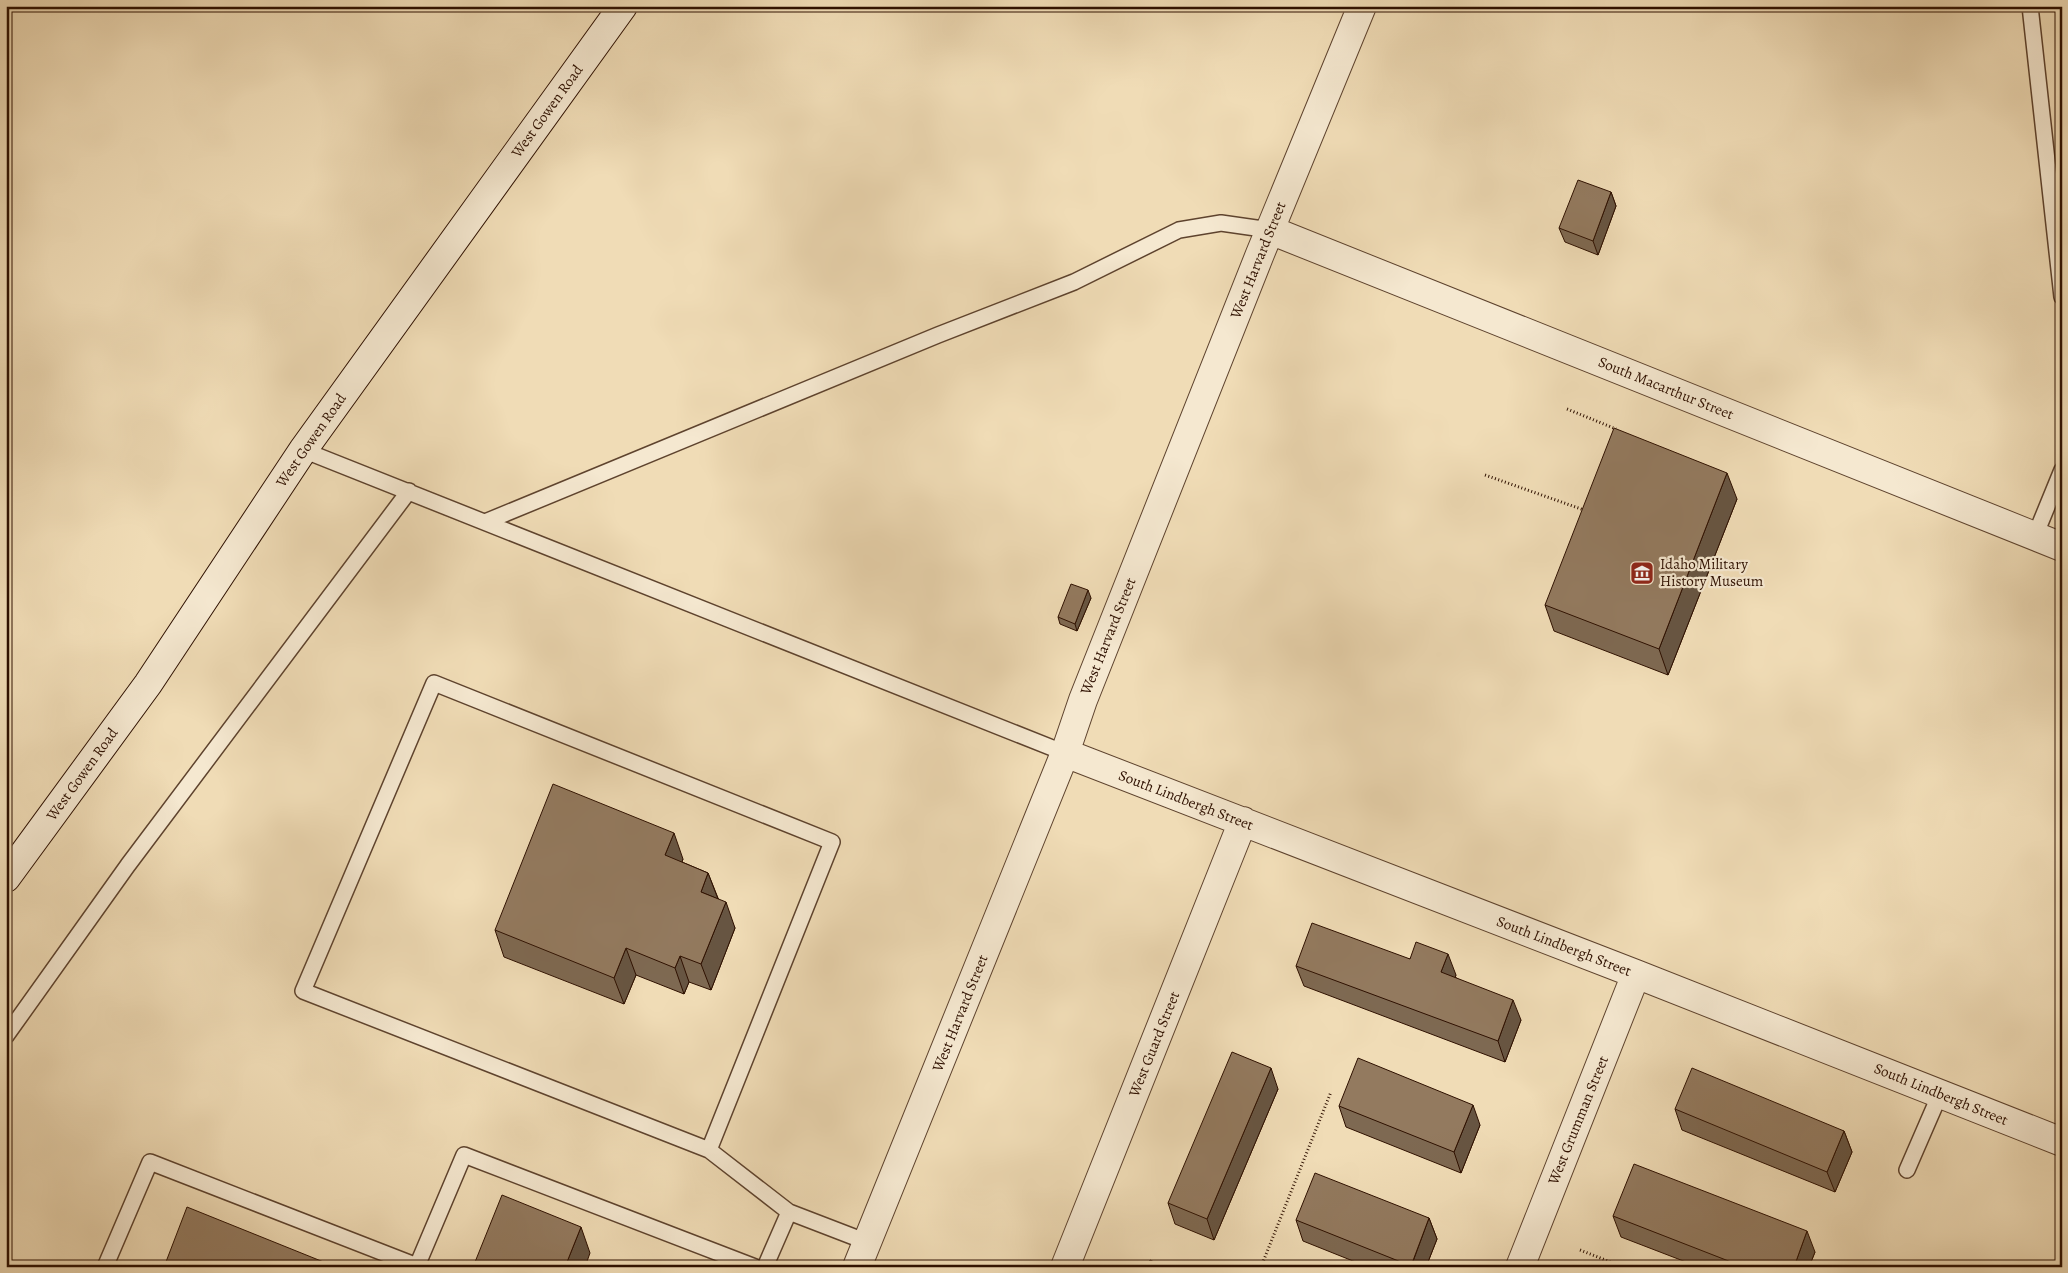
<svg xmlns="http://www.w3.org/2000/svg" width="2068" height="1273" viewBox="0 0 2068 1273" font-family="Alegreya,serif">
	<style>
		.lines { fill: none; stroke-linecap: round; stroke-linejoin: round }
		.service-casing { stroke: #5e432e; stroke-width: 18 }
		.minor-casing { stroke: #5e432e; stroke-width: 30 }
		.secondary-casing { stroke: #2e1000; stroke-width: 30 }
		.path { stroke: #2e1000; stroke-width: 3; stroke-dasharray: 1 2.5; stroke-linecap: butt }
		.service { stroke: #f5e8d0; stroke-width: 15 }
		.minor { stroke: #f5e8d0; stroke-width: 28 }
		.secondary { stroke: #f5e8d0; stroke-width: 28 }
		.wall { fill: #7e6952; stroke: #2e1000 }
		.shaded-wall { fill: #675542; stroke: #2e1000 }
		.building { fill: #937a5f; stroke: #2e1000 }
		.labels { text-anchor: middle; stroke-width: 4.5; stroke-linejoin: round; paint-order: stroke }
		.street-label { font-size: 15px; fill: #2e1000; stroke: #f5e8d0 }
		.poi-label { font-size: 15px; fill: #2e1000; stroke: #f5e8d0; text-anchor: start }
	</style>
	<rect width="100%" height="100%" fill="#f0dcb6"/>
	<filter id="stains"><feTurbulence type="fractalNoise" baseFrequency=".004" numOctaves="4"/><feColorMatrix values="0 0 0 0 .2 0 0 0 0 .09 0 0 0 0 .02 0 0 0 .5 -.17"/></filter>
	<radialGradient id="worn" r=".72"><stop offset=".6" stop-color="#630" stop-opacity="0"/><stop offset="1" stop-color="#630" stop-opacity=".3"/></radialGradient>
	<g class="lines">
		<g class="service-casing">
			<path id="service" d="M 2030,6 L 2062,297
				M 303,450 L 1065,753
				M 485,522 L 938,335 L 1074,282 L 1179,230 L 1221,223 L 1270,230
				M 2035,536 L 2062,470
				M 434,683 L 832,842 L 709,1150 L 303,991 Z
				M 6,1036 L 128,865 L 409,491
				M 709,1150 L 789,1212
				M 1907,1170 L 1940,1094
				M 105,1267 L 150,1162 L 417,1266 L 464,1155 L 755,1267
				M 765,1267 L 789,1212 L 867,1242"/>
		</g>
		<g class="minor-casing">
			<path id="minor" d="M 1270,230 L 2062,547
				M 1065,753 L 1636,974 L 2062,1142
				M 857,1267 L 1065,753 L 1083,700 L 1260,254 L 1362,6
				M 1065,1267 L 1243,821
				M 1520,1267 L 1636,974"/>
		</g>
		<g class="secondary-casing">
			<path id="secondary" d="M 6,878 L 148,684 L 303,450 L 623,6"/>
		</g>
		<path class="path" d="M 1567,409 L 1616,429
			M 1485,475 L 1584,510
			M 1580,1250 L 1623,1267
			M 1261,1267 L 1331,1092"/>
		<use href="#service" class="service"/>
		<use href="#minor" class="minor"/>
		<use href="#secondary" class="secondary"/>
	</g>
	<path class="wall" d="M 1611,192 L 1616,206 L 1598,255 L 1565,242 L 1559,228 Z
		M 1737,499 L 1668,675 L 1554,631 L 1545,605 Z
		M 1091,598 L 1077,631 L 1060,624 L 1058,617 Z
		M 683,859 L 682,862 L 708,873 L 718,898 L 735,928 L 711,990 L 689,982 L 684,994 L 636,975 L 624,1004 L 504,957 L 495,930 Z
		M 1410,959 L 1456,975 L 1455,977 L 1521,1020 L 1505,1062 L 1304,986 L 1296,966 Z
		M 1278,1089 L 1214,1240 L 1175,1224 L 1168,1203 Z
		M 1339,1106 L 1480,1125 L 1461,1173 L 1346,1127 Z
		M 1675,1109 L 1844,1131 L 1852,1152 L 1835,1192 L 1682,1130 Z
		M 1613,1216 L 1815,1252 L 1809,1267 L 1699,1267 L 1621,1237 Z
		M 1429,1218 L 1437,1239 L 1426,1267 L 1368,1267 L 1303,1241 L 1296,1220 Z"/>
	<path class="shaded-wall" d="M 1611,192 L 1616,206 L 1598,255 L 1593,241 Z
		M 1727,473 L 1737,499 L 1668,675 L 1659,649 Z
		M 1088,590 L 1091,598 L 1077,631 L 1075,624 Z
		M 674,833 L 683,859 L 674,881 L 665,855 Z
		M 708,873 L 718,899 L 701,892 Z
		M 726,902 L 735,928 L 711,990 L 701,964 Z
		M 626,948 L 636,975 L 624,1004 L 614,978 Z
		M 1448,954 L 1456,975 L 1449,993 L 1441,972 Z
		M 680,956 L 689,982 L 684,994 L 675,968 Z
		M 1513,1000 L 1521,1020 L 1505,1062 L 1498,1041 Z
		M 1271,1068 L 1278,1089 L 1214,1240 L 1207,1219 Z
		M 1473,1105 L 1480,1125 L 1461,1173 L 1454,1152 Z
		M 1844,1131 L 1852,1152 L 1835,1192 L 1827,1172 Z
		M 1429,1218 L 1437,1239 L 1426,1267 L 1411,1267 Z
		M 581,1227 L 590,1253 L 585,1267 L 565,1267 Z
		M 1807,1231 L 1815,1252 L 1809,1267 L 1794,1267 Z"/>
	<path class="building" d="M 1578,180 L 1611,192 L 1593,241 L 1559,228 Z
		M 1614,428 L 1727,473 L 1659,649 L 1545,605 Z
		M 1071,584 L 1088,590 L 1075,624 L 1058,617 Z
		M 553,784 L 674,833 L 665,855 L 708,873 L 701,892 L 726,902 L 701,964 L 680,956 L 675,968 L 626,948 L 614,978 L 495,930 Z
		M 1312,923 L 1410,959 L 1416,942 L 1448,954 L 1441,972 L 1513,1000 L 1498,1041 L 1296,966 Z
		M 1232,1052 L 1271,1068 L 1207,1219 L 1168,1203 Z
		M 1358,1058 L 1473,1105 L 1454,1152 L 1339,1106 Z
		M 1692,1068 L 1844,1131 L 1827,1172 L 1675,1109 Z
		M 1634,1164 L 1807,1231 L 1794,1267 L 1744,1267 L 1613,1216 Z
		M 1315,1173 L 1429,1218 L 1411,1266 L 1296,1220 Z
		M 502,1195 L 581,1227 L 565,1267 L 473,1267 Z
		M 187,1207 L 336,1267 L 164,1267 Z
		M 1150,1260 L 1165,1267 L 1147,1267 Z"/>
	<defs>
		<g id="museum-square" transform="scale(1.25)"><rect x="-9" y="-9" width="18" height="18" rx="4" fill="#8f2418" stroke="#f5e8d0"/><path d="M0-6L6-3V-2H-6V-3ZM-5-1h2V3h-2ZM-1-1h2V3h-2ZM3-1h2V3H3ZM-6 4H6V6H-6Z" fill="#fff"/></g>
	</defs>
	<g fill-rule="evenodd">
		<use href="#museum-square" x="1642" y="573"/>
	</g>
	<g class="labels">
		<g class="street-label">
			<text transform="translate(547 111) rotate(-54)" y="5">West Gowen Road</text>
			<text transform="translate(1258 260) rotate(-68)" y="5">West Harvard Street</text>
			<text transform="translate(1666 388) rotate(22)" y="5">South Macarthur Street</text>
			<text transform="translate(311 440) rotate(-55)" y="5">West Gowen Road</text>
			<text transform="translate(1108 636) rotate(-68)" y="5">West Harvard Street</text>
			<text transform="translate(82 774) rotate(-54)" y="5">West Gowen Road</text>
			<text transform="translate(1186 800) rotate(21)" y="5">South Lindbergh Street</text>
			<text transform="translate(1564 946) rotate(21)" y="5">South Lindbergh Street</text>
			<text transform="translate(960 1013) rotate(-68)" y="5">West Harvard Street</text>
			<text transform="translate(1154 1044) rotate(-68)" y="5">West Guard Street</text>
			<text transform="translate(1941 1094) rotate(22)" y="5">South Lindbergh Street</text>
			<text transform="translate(1578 1120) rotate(-68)" y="5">West Grumman Street</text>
		</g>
		<g class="poi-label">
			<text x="1660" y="569">Idaho Military<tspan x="1660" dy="17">History Museum</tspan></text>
		</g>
	</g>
	<rect width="2068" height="1273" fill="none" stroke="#f0dcb6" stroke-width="25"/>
	<rect x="8" y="8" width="2053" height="1258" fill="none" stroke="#2e1000" stroke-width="2.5"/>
	<rect x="12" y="12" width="2043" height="1248" fill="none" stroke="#2e1000"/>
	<rect width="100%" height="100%" filter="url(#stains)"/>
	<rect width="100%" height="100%" fill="url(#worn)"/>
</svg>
